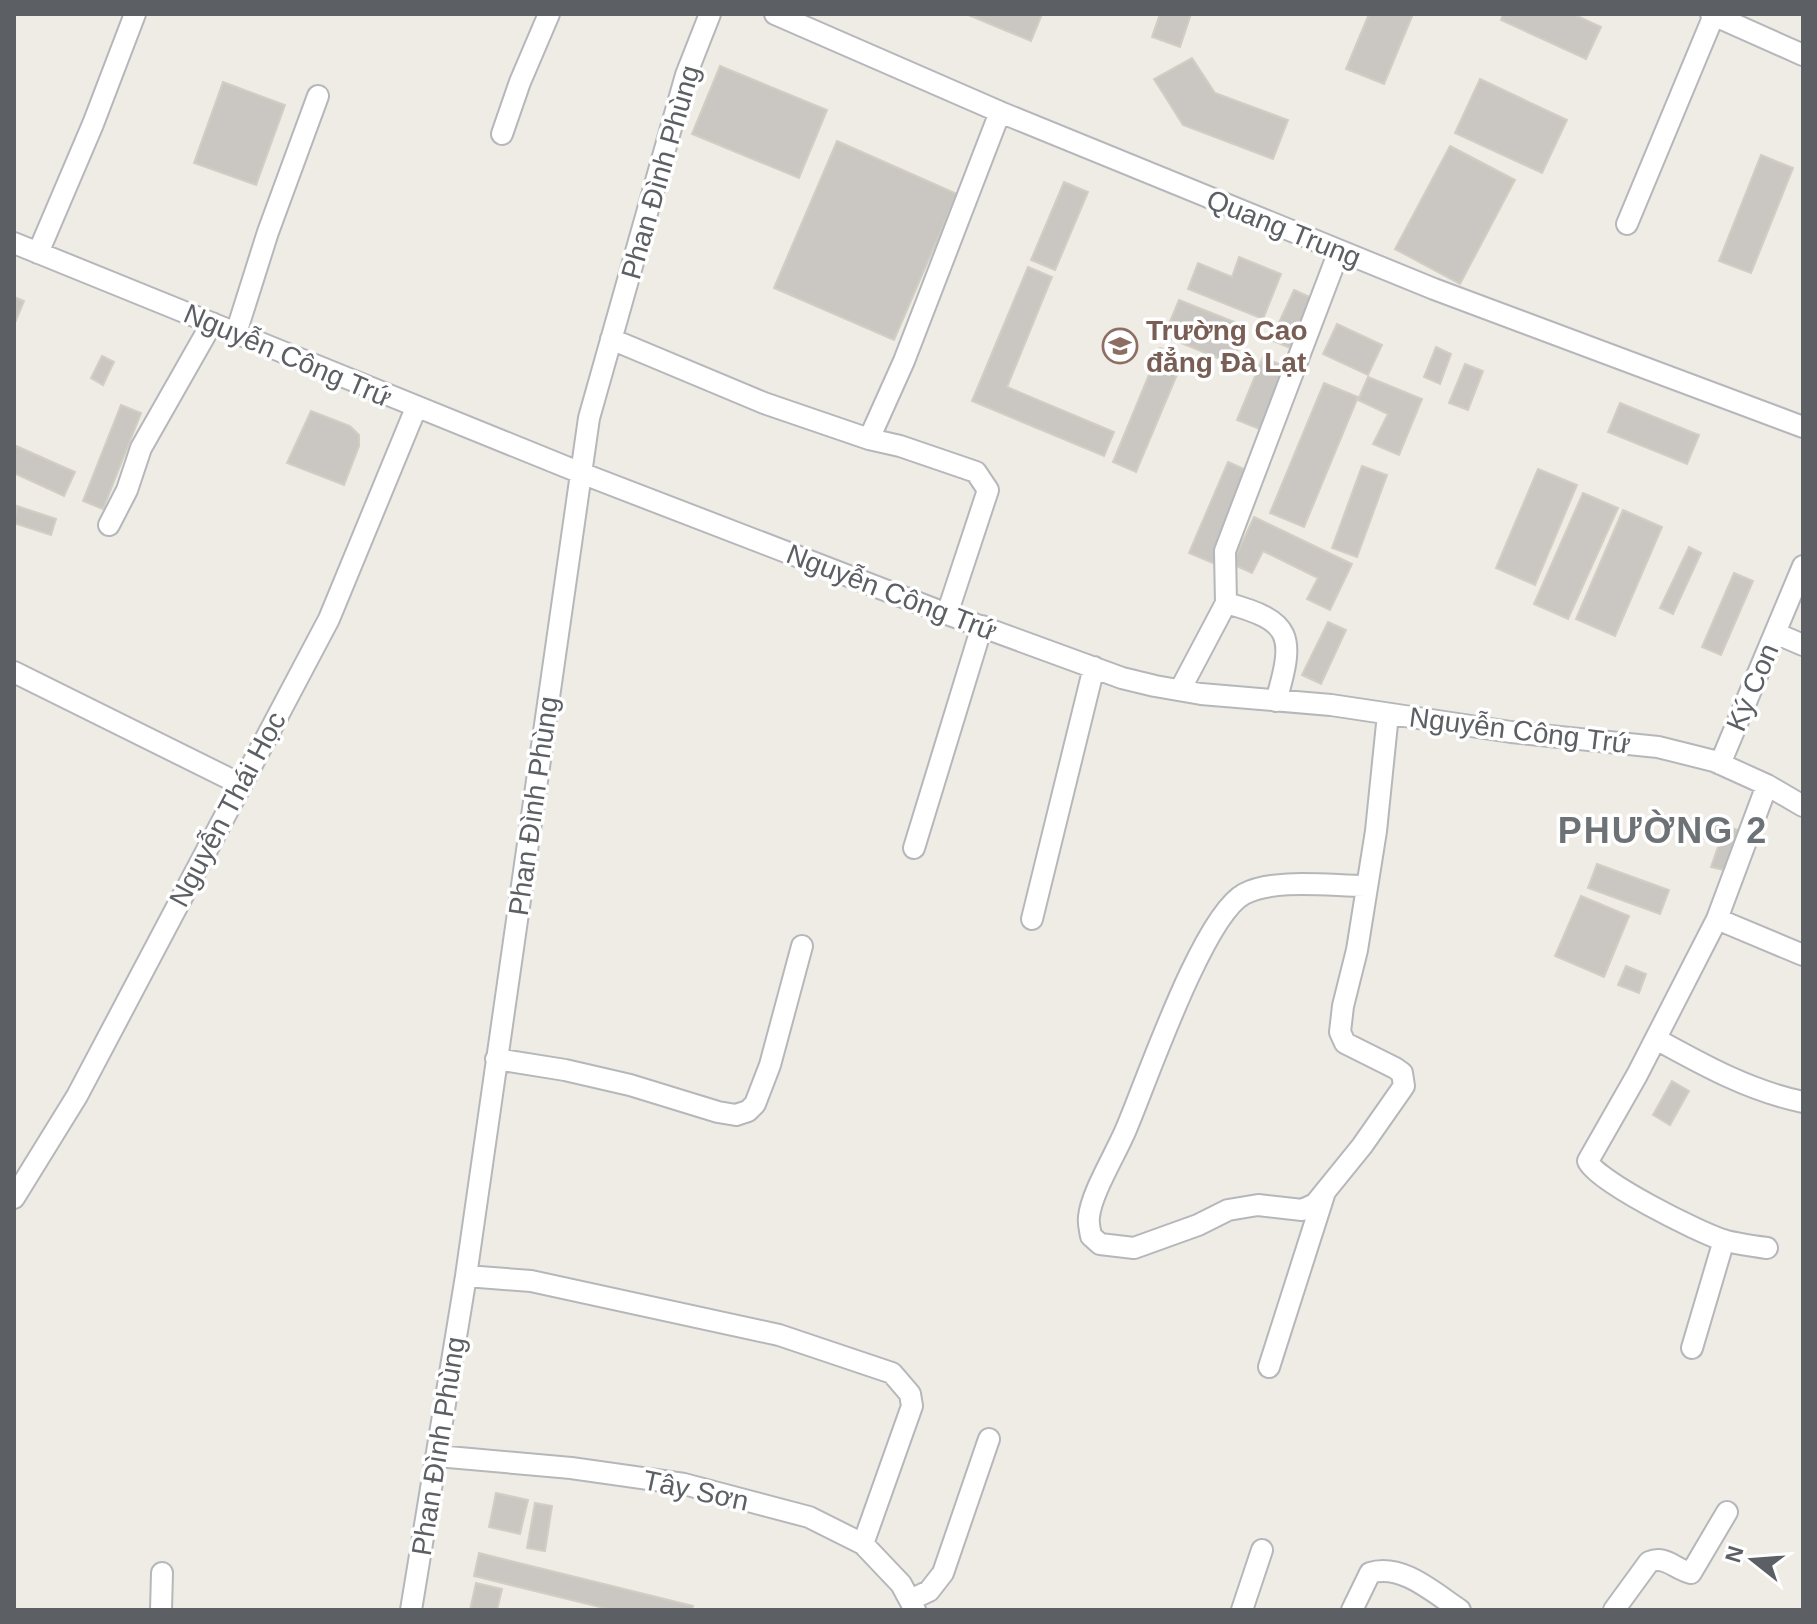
<svg xmlns="http://www.w3.org/2000/svg" width="1817" height="1624" viewBox="0 0 1817 1624" font-family="Helvetica,sans-serif">
	<style>
		.building { fill: #cac7c2; stroke: #d3cec3; stroke-width: 2 }
		.lines { fill: none; stroke-linecap: round; stroke-linejoin: round }
		.minor-casing { stroke: #b5b7bb; stroke-width: 24 }
		.minor { stroke: #fff; stroke-width: 20 }
		.labels { text-anchor: middle; stroke-width: 7; stroke-linejoin: round; paint-order: stroke }
		.street-label { font-size: 28px; fill: #5c6065; stroke: #fff }
		.education-label { font-size: 28px; font-weight: bold; fill: #785e54; stroke: #fff; text-anchor: start }
		.district-label { font-size: 36px; font-weight: bold; letter-spacing: 2px; fill: #6d7277; stroke: #fff }
	</style>
	<rect width="100%" height="100%" fill="#eeece4"/>
	<path class="building" d="M 966,14 L 1042,14 L 1031,41 Z
		M 1160,14 L 1191,14 L 1180,47 L 1152,37 Z
		M 1369,14 L 1413,14 L 1384,84 L 1346,69 Z
		M 1503,14 L 1573,14 L 1601,27 L 1586,59 L 1501,20 Z
		M 1192,58 L 1215,93 L 1288,120 L 1273,159 L 1183,125 L 1154,79 Z
		M 720,66 L 827,110 L 799,178 L 692,134 Z
		M 1480,79 L 1567,120 L 1542,173 L 1455,133 Z
		M 223,82 L 285,105 L 256,185 L 194,163 Z
		M 837,141 L 957,194 L 894,340 L 774,288 Z
		M 1450,146 L 1515,180 L 1460,284 L 1395,249 Z
		M 1761,155 L 1793,168 L 1751,273 L 1719,261 Z
		M 1064,182 L 1088,192 L 1055,270 L 1031,260 Z
		M 1239,257 L 1281,274 L 1263,319 L 1188,289 L 1198,263 L 1232,277 Z
		M 1028,267 L 1052,277 L 1007,387 L 1114,432 L 1104,456 L 972,401 Z
		M 1294,290 L 1312,298 L 1290,348 L 1271,340 Z
		M 14,297 L 24,301 L 14,325 Z
		M 1179,300 L 1247,327 L 1232,364 L 1164,336 Z
		M 1337,324 L 1382,345 L 1368,375 L 1323,354 Z
		M 1436,347 L 1451,354 L 1440,384 L 1424,377 Z
		M 1160,348 L 1184,358 L 1136,472 L 1113,462 Z
		M 102,356 L 114,362 L 103,385 L 91,378 Z
		M 1263,357 L 1288,368 L 1262,430 L 1237,420 Z
		M 1465,364 L 1483,371 L 1468,410 L 1449,403 Z
		M 1368,377 L 1422,399 L 1399,455 L 1373,444 L 1388,414 L 1358,400 Z
		M 1324,383 L 1358,397 L 1304,527 L 1270,513 Z
		M 1620,403 L 1699,435 L 1687,464 L 1608,432 Z
		M 121,405 L 141,413 L 103,509 L 83,501 Z
		M 311,411 L 350,426 L 359,435 L 359,446 L 344,485 L 287,463 Z
		M 14,445 L 75,472 L 64,496 L 14,473 Z
		M 1228,462 L 1253,473 L 1215,564 L 1189,553 Z
		M 1362,466 L 1387,475 L 1357,557 L 1332,548 Z
		M 1538,469 L 1577,485 L 1535,585 L 1496,568 Z
		M 1583,493 L 1618,508 L 1568,619 L 1534,604 Z
		M 17,506 L 56,519 L 51,535 L 14,523 Z
		M 1623,510 L 1662,527 L 1615,636 L 1576,619 Z
		M 1254,517 L 1352,564 L 1330,610 L 1307,599 L 1318,578 L 1263,551 L 1252,573 L 1232,564 Z
		M 1689,547 L 1701,553 L 1673,614 L 1660,608 Z
		M 1734,573 L 1753,581 L 1721,655 L 1702,647 Z
		M 1328,622 L 1346,630 L 1321,684 L 1302,675 Z
		M 1709,820 L 1738,830 L 1724,870 L 1711,867 L 1719,844 L 1702,838 Z
		M 1597,864 L 1669,890 L 1660,914 L 1588,888 Z
		M 1581,896 L 1629,916 L 1604,977 L 1555,956 Z
		M 1626,966 L 1646,974 L 1639,993 L 1618,985 Z
		M 1672,1081 L 1689,1091 L 1670,1125 L 1653,1115 Z
		M 496,1493 L 528,1500 L 520,1534 L 489,1527 Z
		M 535,1503 L 552,1506 L 545,1551 L 527,1548 Z
		M 479,1553 L 693,1606 L 692,1610 L 612,1610 L 474,1576 Z
		M 476,1583 L 502,1589 L 497,1610 L 470,1610 Z"/>
	<g class="lines">
		<g class="minor-casing">
			<path id="minor" d="M 775,14 L 1000,112 L 1434,289 L 1803,427
				M 1711,14 L 1803,55
				M 502,134 L 520,82 L 549,14
				M 1627,224 L 1714,15
				M 14,243 L 581,473 L 947,614 L 1122,678 L 1155,686 L 1201,694 L 1331,705 L 1511,732 L 1658,747 L 1714,761 L 1767,785 L 1803,806
				M 38,253 L 93,124 L 135,14
				M 236,333 L 268,232 L 318,96
				M 611,339 L 764,403 L 869,439 L 904,361 L 1000,112
				M 869,439 L 900,446 L 976,472 L 988,490 L 947,614
				M 109,525 L 127,490 L 141,448 L 212,323
				M 1226,603 L 1225,551 L 1339,251
				M 1775,633 L 1803,645
				M 14,672 L 240,784
				M 1180,690 L 1226,603 C 1293,621 1295,636 1276,701
				M 1720,764 L 1803,566
				M 1767,785 L 1717,919 L 1637,1075 L 1588,1161 C 1594,1180 1700,1233 1723,1240 C 1737,1244 1752,1246 1767,1248
				M 914,848 L 982,626
				M 1365,886 C 1331,886 1274,878 1244,894 C 1203,916 1147,1080 1127,1127 C 1117,1152 1091,1193 1089,1217 C 1088,1223 1090,1230 1091,1236 L 1100,1244 L 1134,1248 L 1198,1225 L 1228,1210 L 1258,1205 L 1302,1210 L 1315,1204 L 1362,1146 L 1404,1086 L 1402,1073 L 1395,1068 L 1345,1043 L 1340,1032 L 1343,1006 L 1357,950 L 1376,831 L 1388,714
				M 1032,919 L 1094,667
				M 1717,919 L 1803,955
				M 1656,1039 C 1703,1065 1750,1091 1803,1102
				M 496,1059 L 565,1070 L 630,1085 L 718,1112 L 736,1115 L 748,1111 L 755,1104 L 770,1065 L 802,946
				M 14,1198 L 77,1096 L 329,619 L 416,408
				M 466,1276 L 531,1281 L 779,1335 L 892,1373 L 910,1394 L 912,1406 L 863,1544
				M 1692,1348 L 1724,1240
				M 1269,1367 L 1324,1195
				M 437,1456 L 571,1468 L 684,1484 L 809,1517 L 863,1544 L 901,1584 L 915,1610
				M 910,1600 L 929,1591 L 943,1573 L 989,1439
				M 161,1610 L 162,1573
				M 411,1610 L 466,1276 L 589,418 L 686,75 L 710,14
				M 1242,1610 L 1262,1550
				M 1352,1610 L 1370,1573 C 1402,1563 1434,1593 1460,1610
				M 1614,1610 L 1649,1562 C 1666,1555 1674,1569 1691,1573 L 1727,1512"/>
		</g>
		<use href="#minor" class="minor"/>
	</g>
	<defs>
		<g id="university-ring" transform="scale(1.8)"><circle r="9.5" fill="#fff" stroke="#8d6e63" stroke-width="1.5"/><path d="M0-5L7-2L0 1L-7-2ZM-4 1L0 2.5L4 1V4Q0 6-4 4Z" fill="#8d6e63"/></g>
	</defs>
	<g fill-rule="evenodd">
		<use href="#university-ring" x="1120" y="346"/>
	</g>
	<g class="labels">
		<g class="street-label">
			<text transform="translate(660 172) rotate(-74)" y="10">Phan Đình Phùng</text>
			<text transform="translate(1284 228) rotate(22)" y="10">Quang Trung</text>
			<text transform="translate(288 355) rotate(23)" y="10">Nguyễn Công Trứ</text>
			<text transform="translate(892 592) rotate(21)" y="10">Nguyễn Công Trứ</text>
			<text transform="translate(1752 687) rotate(-67)" y="10">Ký Con</text>
			<text transform="translate(1520 730) rotate(7)" y="10">Nguyễn Công Trứ</text>
			<text transform="translate(533 806) rotate(-82)" y="10">Phan Đình Phùng</text>
			<text transform="translate(227 809) rotate(-62)" y="10">Nguyễn Thái Học</text>
			<text transform="translate(438 1446) rotate(-81)" y="10">Phan Đình Phùng</text>
			<text transform="translate(696 1490) rotate(12)" y="10">Tây Sơn</text>
		</g>
		<g class="education-label">
			<text x="1146" y="340">Trường Cao<tspan x="1146" dy="32">đẳng Đà Lạt</tspan></text>
		</g>
		<g class="district-label">
			<text x="1663" y="843">PHƯỜNG 2</text>
		</g>
	</g>
	<rect width="1817" height="1624" fill="none" stroke="#5c6065" stroke-width="32"/>
	<g transform="translate(1753 1560) rotate(287)" stroke="#ffffff" stroke-width="6" paint-order="stroke">
	<path d="M0-6L14 30L0 20L-14 30Z" fill="#5c6065"/>
	<text y="-12" font-size="22" font-weight="bold" text-anchor="middle" fill="#5c6065">N</text>
	</g>
</svg>
